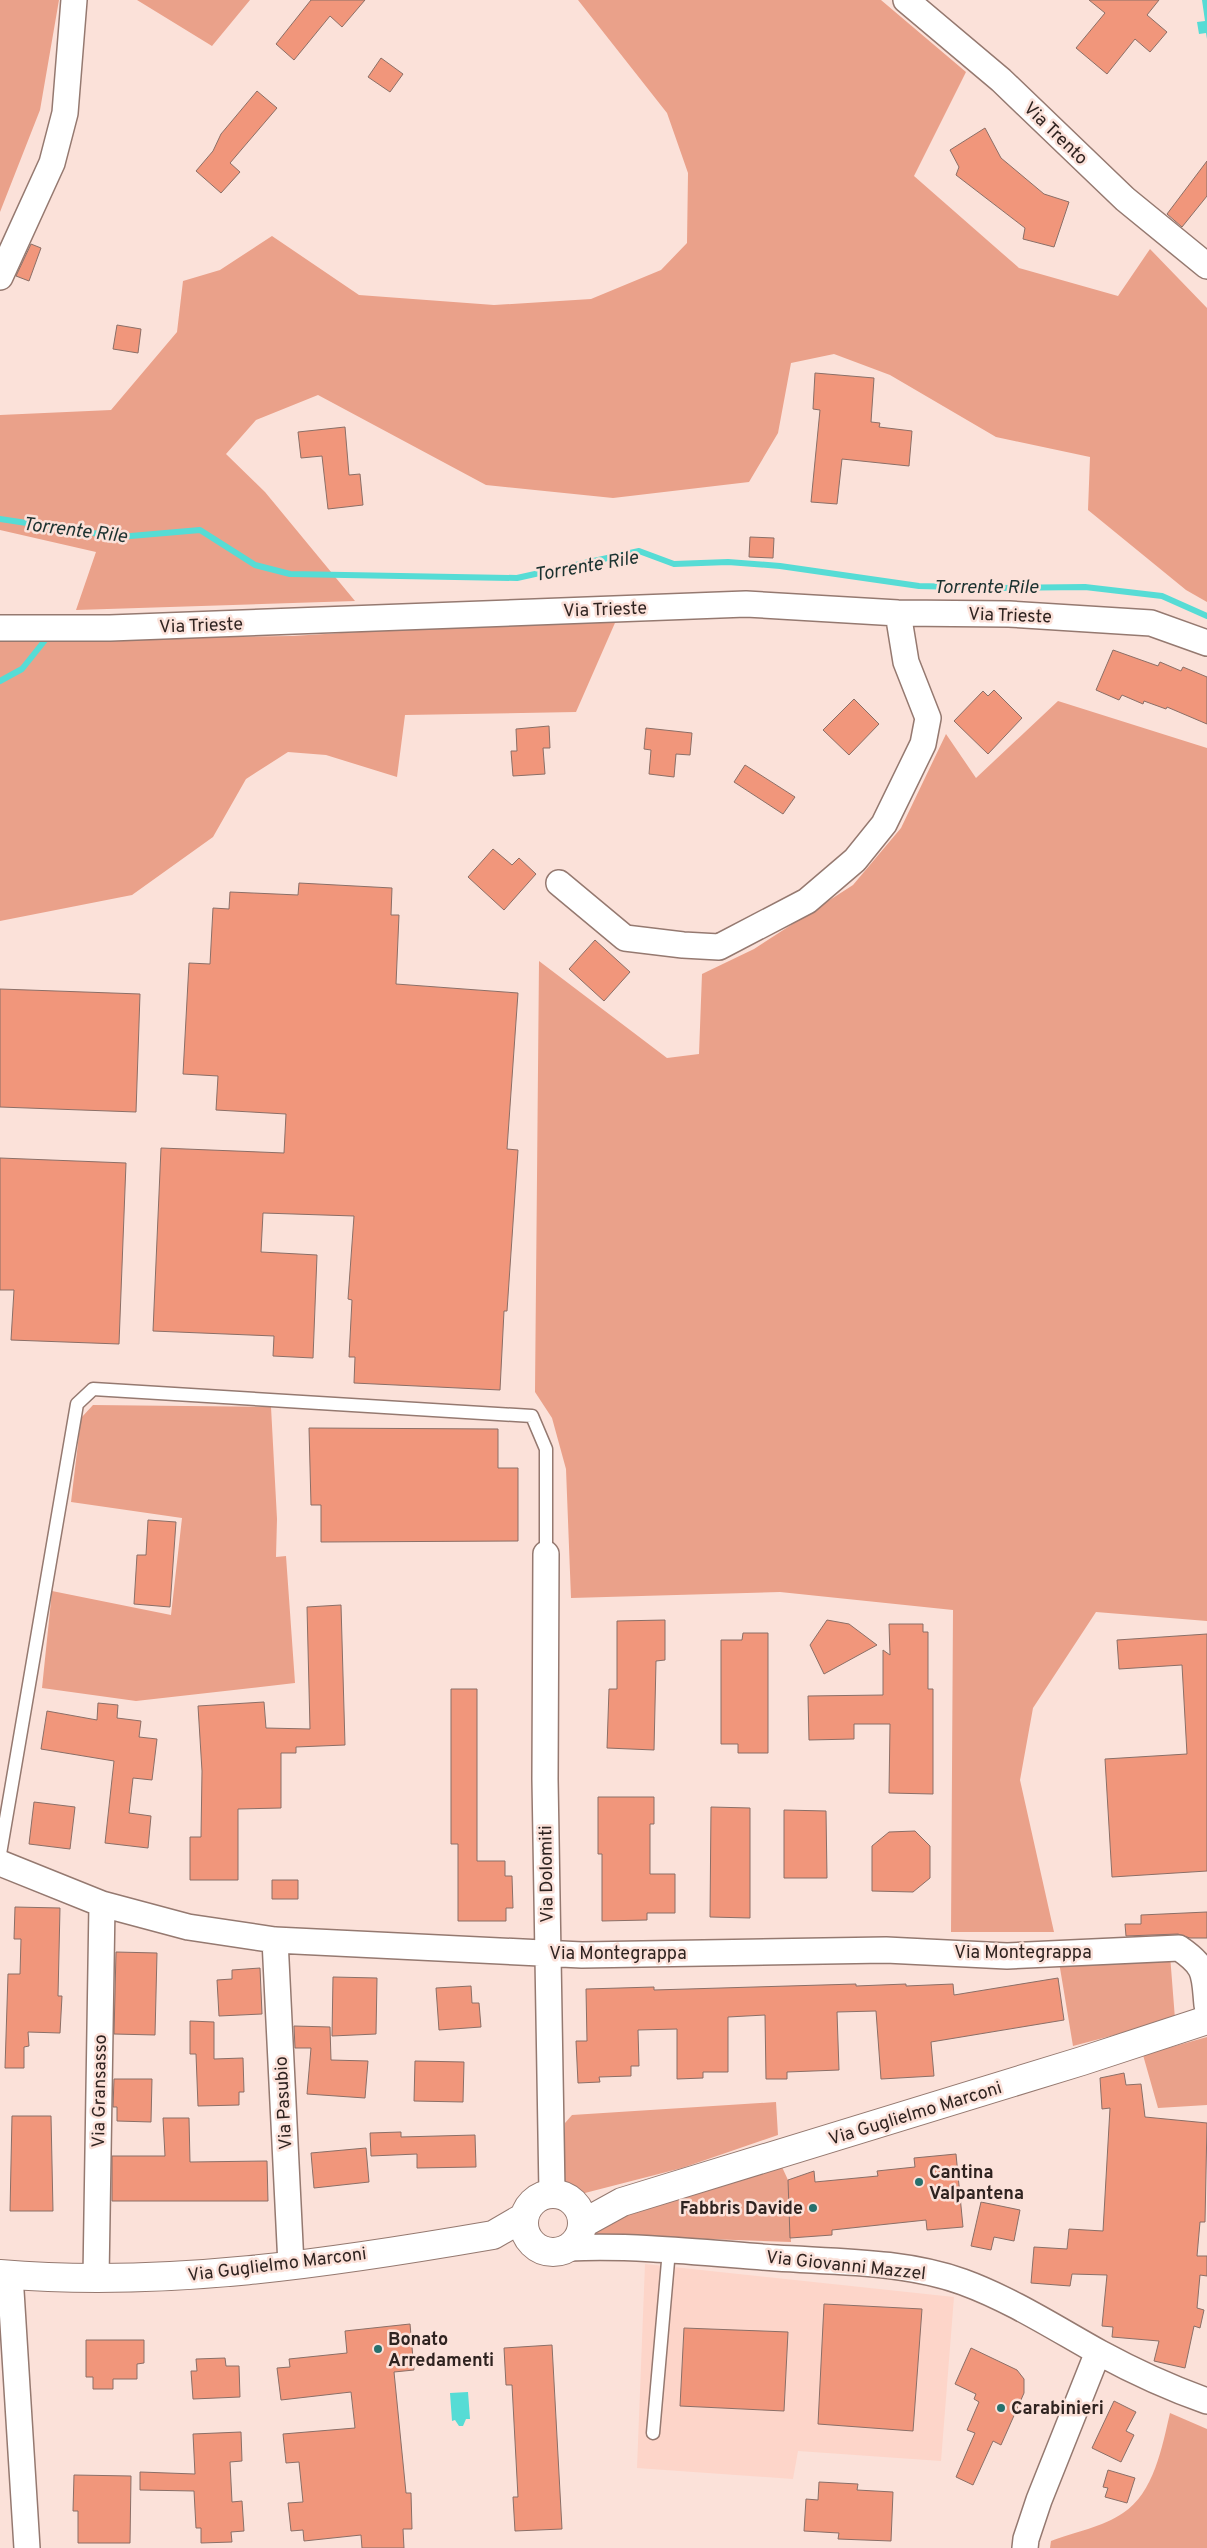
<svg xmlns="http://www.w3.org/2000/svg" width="1207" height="2548" viewBox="0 0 1207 2548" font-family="Overpass,sans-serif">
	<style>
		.built { fill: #fdd5c9 }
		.green { fill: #eaa18a }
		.water { fill: #56dcd5 }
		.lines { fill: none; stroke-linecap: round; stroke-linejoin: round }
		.stream { stroke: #56dcd5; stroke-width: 6 }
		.building { fill: #f1967b; stroke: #8b6f67 }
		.service-casing { stroke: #957970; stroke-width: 15 }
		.minor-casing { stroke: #957970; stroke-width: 28 }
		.tertiary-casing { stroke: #957970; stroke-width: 30 }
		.service { stroke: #fff; stroke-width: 12 }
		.minor { stroke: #fff; stroke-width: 25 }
		.tertiary { stroke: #fff; stroke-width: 28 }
		.poi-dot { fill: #27716d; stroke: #fbe1d9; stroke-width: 2 }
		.labels { text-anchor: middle; stroke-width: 5; stroke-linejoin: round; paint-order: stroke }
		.street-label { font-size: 18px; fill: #2f2320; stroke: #fbe1d9 }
		.poi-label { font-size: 18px; font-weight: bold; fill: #2f2320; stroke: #fbe1d9; text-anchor: start }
		.water-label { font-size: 19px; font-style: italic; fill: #1b3230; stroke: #fbe1d9 }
	</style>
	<rect width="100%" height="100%" fill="#fbe1d9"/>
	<path class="built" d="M 645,2264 L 954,2297 L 941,2461 L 798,2451 L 793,2479 L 637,2468 Z"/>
	<path class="green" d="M 0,0 L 59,0 L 40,110 L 0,212 Z
		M 137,0 L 250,0 L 212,46 Z
		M 578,0 L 881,0 L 966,72 L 914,176 L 1019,268 L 1118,296 L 1150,249 L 1207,308 L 1207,602 L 1186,590 L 1088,510 L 1090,457 L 996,437 L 890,375 L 834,354 L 791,363 L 778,433 L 749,482 L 613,498 L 486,485 L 318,395 L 256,420 L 226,454 L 265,492 L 355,601 L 76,610 L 96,552 L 0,530 L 0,415 L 111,410 L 177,332 L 183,281 L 220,270 L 272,236 L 359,295 L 494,305 L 591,299 L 661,270 L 687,243 L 688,173 L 667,113 Z
		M 618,616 L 576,712 L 405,715 L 397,777 L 326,755 L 288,752 L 246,779 L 213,837 L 132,895 L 0,921 L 0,641 L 29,639 L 292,636 Z
		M 1058,701 L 1207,748 L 1207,1621 L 1096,1612 L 1033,1708 L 1020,1780 L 1054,1932 L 951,1932 L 953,1610 L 780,1592 L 571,1598 L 566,1469 L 552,1418 L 535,1392 L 539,961 L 667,1058 L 699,1054 L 702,974 L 754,949 L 853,885 L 901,828 L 946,734 L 976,778 Z
		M 93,1405 L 271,1407 L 277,1519 L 276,1557 L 286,1556 L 295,1683 L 136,1701 L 42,1688 L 52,1591 L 171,1615 L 182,1518 L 71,1502 L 81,1418 Z
		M 1170,1955 L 1175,2019 L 1073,2046 L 1059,1962 Z
		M 1207,2037 L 1207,2105 L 1158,2108 L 1143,2055 Z
		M 776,2102 L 778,2135 L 682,2168 L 581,2194 L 565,2188 L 565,2123 L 572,2115 Z
		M 782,2167 L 788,2180 L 791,2242 L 594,2235 L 591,2223 Z
		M 1170,2413 L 1207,2429 L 1207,2548 L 1050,2548 L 1051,2541 C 1072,2533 1105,2526 1123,2513 C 1154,2493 1162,2447 1170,2413 Z"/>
	<path class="water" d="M 1202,0 L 1207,0 L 1207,39 L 1206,33 L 1199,34 L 1197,22 L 1205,21 Z
		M 468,2392 L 470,2419 L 466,2419 L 463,2426 L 459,2426 L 455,2420 L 452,2421 L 450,2393 Z"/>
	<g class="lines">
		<path class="stream" d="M 0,519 L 119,537 L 200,530 L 255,565 L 290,574 L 517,578 L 639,551 L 674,564 L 728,562 L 780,566 L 919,586 L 1000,588 L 1085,587 L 1162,596 L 1207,616
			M 0,681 L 22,669 L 46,639"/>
	</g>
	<path class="building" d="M 311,0 L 365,0 L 342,27 L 330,16 L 294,60 L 276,44 Z
		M 1089,0 L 1159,0 L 1147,15 L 1167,32 L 1150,52 L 1135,39 L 1107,74 L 1076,48 L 1105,13 Z
		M 381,58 L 403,74 L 390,92 L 368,77 Z
		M 257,91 L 277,108 L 230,163 L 240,172 L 221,193 L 196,171 L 213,151 L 221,134 Z
		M 985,128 L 1001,158 L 1044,194 L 1069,202 L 1054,247 L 1023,239 L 1025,228 L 956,175 L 959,167 L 950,150 Z
		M 1207,161 L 1207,196 L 1182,227 L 1167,214 Z
		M 31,244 L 41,248 L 29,281 L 16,276 Z
		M 117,325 L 141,329 L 138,353 L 113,349 Z
		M 815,373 L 874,378 L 871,422 L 880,423 L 879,427 L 912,431 L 909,466 L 842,459 L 837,504 L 811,502 L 820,410 L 813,409 Z
		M 345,427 L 349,475 L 360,474 L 363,505 L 328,509 L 322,456 L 301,458 L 298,432 Z
		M 750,537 L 774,538 L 773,558 L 749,557 Z
		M 1113,650 L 1158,666 L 1160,662 L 1181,671 L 1183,667 L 1207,677 L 1207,724 L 1167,707 L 1166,709 L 1144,701 L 1143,704 L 1122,695 L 1119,700 L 1096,690 Z
		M 994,690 L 1022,718 L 988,754 L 954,721 L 983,691 L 988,696 Z
		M 854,699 L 879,724 L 849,755 L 823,730 Z
		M 549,726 L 550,748 L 543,748 L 545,774 L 513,776 L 511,751 L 517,751 L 516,729 Z
		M 646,728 L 692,733 L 690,755 L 676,754 L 674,777 L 649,774 L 651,750 L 644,749 Z
		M 745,765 L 795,797 L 783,814 L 734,782 Z
		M 493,849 L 512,865 L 519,858 L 536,874 L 504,910 L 468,877 Z
		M 299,883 L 392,888 L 391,915 L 399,915 L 396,984 L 518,993 L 507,1149 L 518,1150 L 507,1311 L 504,1311 L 500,1390 L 354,1383 L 355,1357 L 349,1357 L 352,1300 L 348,1299 L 354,1216 L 263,1213 L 261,1252 L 317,1255 L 313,1358 L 273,1356 L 274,1336 L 153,1331 L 161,1148 L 284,1153 L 286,1114 L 216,1110 L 218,1076 L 183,1074 L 189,963 L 210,964 L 213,908 L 229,909 L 230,892 L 298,895 Z
		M 595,940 L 630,972 L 604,1001 L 569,969 Z
		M 0,989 L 140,994 L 136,1112 L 0,1107 Z
		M 0,1158 L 126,1163 L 119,1344 L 11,1340 L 14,1290 L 0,1290 Z
		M 309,1428 L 498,1429 L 498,1468 L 518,1468 L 518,1541 L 321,1542 L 321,1505 L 311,1505 Z
		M 148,1520 L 176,1522 L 170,1607 L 134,1604 L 137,1555 L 146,1555 Z
		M 341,1605 L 345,1745 L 296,1747 L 296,1753 L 281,1753 L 281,1808 L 238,1809 L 238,1880 L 190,1880 L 190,1837 L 201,1837 L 202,1771 L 198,1706 L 264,1702 L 266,1728 L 310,1729 L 307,1607 Z
		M 665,1620 L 665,1660 L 656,1661 L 654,1750 L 607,1748 L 609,1689 L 617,1689 L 617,1621 Z
		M 827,1620 L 849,1624 L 877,1645 L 824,1674 L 810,1645 Z
		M 889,1624 L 923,1624 L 923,1632 L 928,1632 L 928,1689 L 933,1689 L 933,1794 L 889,1793 L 890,1724 L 854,1724 L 854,1739 L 809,1740 L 808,1696 L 883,1695 L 883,1650 L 890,1655 Z
		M 743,1633 L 768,1633 L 768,1753 L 738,1753 L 738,1744 L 721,1744 L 721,1640 L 742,1640 Z
		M 1207,1634 L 1207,1871 L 1112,1877 L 1105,1759 L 1187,1754 L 1182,1665 L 1119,1669 L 1117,1640 Z
		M 451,1689 L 477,1689 L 477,1861 L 505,1861 L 505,1876 L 512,1876 L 513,1908 L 506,1908 L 506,1921 L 458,1921 L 458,1844 L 451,1844 Z
		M 98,1703 L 118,1705 L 117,1718 L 141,1721 L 139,1737 L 157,1739 L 152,1780 L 133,1778 L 129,1813 L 151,1816 L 148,1848 L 105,1843 L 114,1761 L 41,1749 L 47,1711 L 97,1720 Z
		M 598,1797 L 654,1797 L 654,1824 L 650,1824 L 650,1874 L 675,1874 L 675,1913 L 647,1913 L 647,1920 L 602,1921 L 602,1854 L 598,1854 Z
		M 34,1802 L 75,1807 L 70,1849 L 29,1844 Z
		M 711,1807 L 750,1808 L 750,1918 L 710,1917 Z
		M 784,1810 L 826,1811 L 827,1878 L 784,1878 Z
		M 915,1831 L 930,1846 L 930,1878 L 913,1892 L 872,1891 L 872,1846 L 889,1832 Z
		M 272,1880 L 298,1880 L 298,1899 L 272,1899 Z
		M 15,1907 L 60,1908 L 58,1996 L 62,1996 L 60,2033 L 28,2032 L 29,2046 L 24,2047 L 24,2068 L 5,2068 L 8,1974 L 20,1974 L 21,1939 L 14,1939 Z
		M 1207,1912 L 1207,1938 L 1190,1938 L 1178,1934 L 1126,1936 L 1125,1924 L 1141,1924 L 1141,1915 Z
		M 116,1952 L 157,1953 L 155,2035 L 114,2034 Z
		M 260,1968 L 262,2014 L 219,2016 L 217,1980 L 232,1979 L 232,1970 Z
		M 333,1977 L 377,1978 L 376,2034 L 332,2036 Z
		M 1058,1978 L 1064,2020 L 931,2042 L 934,2076 L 881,2079 L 876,2011 L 837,2012 L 839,2070 L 787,2072 L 787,2079 L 766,2079 L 765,2015 L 728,2017 L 728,2072 L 703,2072 L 703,2078 L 677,2079 L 677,2029 L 638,2030 L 639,2066 L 631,2066 L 631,2076 L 599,2077 L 600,2082 L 578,2083 L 576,2041 L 587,2041 L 586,1989 L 654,1987 L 654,1990 L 856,1984 L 856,1986 L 906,1984 L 906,1986 L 953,1984 L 954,1995 Z
		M 471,1986 L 472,2003 L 479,2003 L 481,2027 L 439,2030 L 436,1988 Z
		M 190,2021 L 214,2022 L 214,2059 L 243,2058 L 244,2092 L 239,2092 L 239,2105 L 198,2106 L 196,2054 L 190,2054 Z
		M 294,2026 L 330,2027 L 331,2060 L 368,2061 L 365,2098 L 307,2094 L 311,2048 L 295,2048 Z
		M 415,2061 L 464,2062 L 463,2102 L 414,2101 Z
		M 1124,2073 L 1126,2085 L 1141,2084 L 1145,2117 L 1207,2123 L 1205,2222 L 1200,2222 L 1197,2256 L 1207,2256 L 1207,2276 L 1200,2275 L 1197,2308 L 1204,2310 L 1200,2328 L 1194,2326 L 1185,2368 L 1154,2361 L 1159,2341 L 1112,2337 L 1113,2327 L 1102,2326 L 1107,2275 L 1072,2274 L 1070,2286 L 1031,2283 L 1034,2247 L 1067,2249 L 1069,2229 L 1103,2231 L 1110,2108 L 1102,2109 L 1100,2078 Z
		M 114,2079 L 152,2079 L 151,2122 L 117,2121 L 117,2107 L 113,2107 Z
		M 12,2116 L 51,2116 L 53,2211 L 10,2211 Z
		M 163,2118 L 189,2118 L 190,2162 L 267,2161 L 268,2201 L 112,2201 L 112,2156 L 165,2156 Z
		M 401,2132 L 401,2137 L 475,2135 L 476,2167 L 417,2168 L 417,2154 L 371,2156 L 370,2133 Z
		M 366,2148 L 369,2182 L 314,2188 L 311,2153 Z
		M 956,2154 L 963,2227 L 927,2230 L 926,2220 L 832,2230 L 832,2235 L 790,2238 L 788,2180 L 814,2171 L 815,2182 L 878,2176 L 877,2171 L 915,2167 L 914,2158 Z
		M 981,2202 L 1020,2210 L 1014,2241 L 994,2237 L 991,2250 L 971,2246 Z
		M 824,2304 L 922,2309 L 913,2431 L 818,2424 Z
		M 410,2324 L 414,2370 L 394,2372 L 406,2493 L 411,2493 L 412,2529 L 403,2529 L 404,2548 L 362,2548 L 361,2535 L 304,2541 L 303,2530 L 291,2531 L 288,2503 L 303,2502 L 299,2462 L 286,2463 L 283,2434 L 355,2428 L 351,2392 L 281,2400 L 277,2368 L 290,2367 L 289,2359 L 347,2353 L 345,2331 Z
		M 684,2328 L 788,2332 L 784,2411 L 680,2406 Z
		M 86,2340 L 144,2340 L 144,2363 L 137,2364 L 137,2379 L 113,2379 L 113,2389 L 93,2389 L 93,2377 L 86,2377 Z
		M 552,2345 L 562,2529 L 515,2531 L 513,2497 L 518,2497 L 512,2385 L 506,2385 L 504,2348 Z
		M 971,2348 L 1017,2370 L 1024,2379 L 1024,2393 L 1001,2445 L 993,2441 L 973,2485 L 956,2477 L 975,2433 L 967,2430 L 979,2402 L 974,2399 L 976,2394 L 955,2384 Z
		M 225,2358 L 226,2366 L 239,2366 L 240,2397 L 193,2399 L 191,2371 L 197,2371 L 196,2359 Z
		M 1114,2401 L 1136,2412 L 1126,2431 L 1134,2435 L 1121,2462 L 1092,2448 Z
		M 241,2432 L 242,2461 L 230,2462 L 232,2502 L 242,2501 L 244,2531 L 231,2532 L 232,2542 L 201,2543 L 201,2528 L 196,2528 L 194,2491 L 140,2490 L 140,2472 L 195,2474 L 193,2434 Z
		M 1108,2470 L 1135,2478 L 1127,2503 L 1105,2497 L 1108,2488 L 1103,2487 Z
		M 74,2475 L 131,2476 L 130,2543 L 78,2543 L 78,2511 L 73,2511 Z
		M 819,2482 L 858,2484 L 857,2490 L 893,2492 L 891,2541 L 838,2539 L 839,2533 L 804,2531 L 806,2499 L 818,2500 Z"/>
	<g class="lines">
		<g class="service-casing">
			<path id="service" d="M 0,1854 L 77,1404 L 93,1389 L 532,1416 L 546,1449 L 546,1554
				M 653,2433 L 669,2250"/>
		</g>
		<g class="minor-casing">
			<path id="minor" d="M 906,0 L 1001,80 L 1125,199 L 1207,266
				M 0,277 L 52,163 L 65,113 L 74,0
				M 0,628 L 110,628 L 746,604 L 898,613 L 1009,614 L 1151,623 L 1207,643
				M 559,883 L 625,938 L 683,945 L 719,947 L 807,901 L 855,860 L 884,824 L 923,744 L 928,718 L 906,662 L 898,613
				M 546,1554 L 545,1779 L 552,2193
				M 0,1863 L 102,1904 L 188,1927 L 275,1940 L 582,1955 L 886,1950 L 1007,1956 L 1179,1948 C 1207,1967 1204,1974 1207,2005
				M 275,1940 L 291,2265
				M 569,2248 C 638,2245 707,2253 776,2258 C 838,2262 905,2261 963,2282 C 1012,2300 1055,2328 1100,2353 C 1135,2372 1170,2388 1207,2401
				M 10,2275 L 27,2548
				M 96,2278 L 102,1904
				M 1025,2548 L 1026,2539 L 1039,2500 L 1098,2352"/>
		</g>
		<g class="tertiary-casing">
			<path id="tertiary" d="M524 2223a29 29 0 1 1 58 0a29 29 0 1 1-58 0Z
				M 582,2224 L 622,2202 L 1082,2061 L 1207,2020
				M 0,2274 C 166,2288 331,2263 493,2235 L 524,2217"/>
		</g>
		<use href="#service" class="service"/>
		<use href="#minor" class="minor"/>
		<use href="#tertiary" class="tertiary"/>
	</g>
	<g class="poi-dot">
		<circle cx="919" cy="2182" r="5"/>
		<circle cx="813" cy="2208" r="5"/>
		<circle cx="378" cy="2349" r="5"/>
		<circle cx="1001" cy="2408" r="5"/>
	</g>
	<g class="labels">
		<g class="street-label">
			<text transform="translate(1056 133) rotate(44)" y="6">Via Trento</text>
			<text transform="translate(605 609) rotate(-2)" y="6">Via Trieste</text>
			<text transform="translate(1010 615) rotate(2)" y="6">Via Trieste</text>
			<text transform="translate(201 625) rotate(-2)" y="6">Via Trieste</text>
			<text transform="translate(546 1874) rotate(-91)" y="6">Via Dolomiti</text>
			<text x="1023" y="1958">Via Montegrappa</text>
			<text x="618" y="1959">Via Montegrappa</text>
			<text transform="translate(99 2091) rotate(-89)" y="6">Via Gransasso</text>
			<text transform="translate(283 2103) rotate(-93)" y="6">Via Pasubio</text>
			<text transform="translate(915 2113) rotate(-17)" y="6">Via Guglielmo Marconi</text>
			<text transform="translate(277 2264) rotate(-7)" y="6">Via Guglielmo Marconi</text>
			<text transform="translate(846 2265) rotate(6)" y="6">Via Giovanni Mazzel</text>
		</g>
		<g class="poi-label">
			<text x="929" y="2178">Cantina<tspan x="929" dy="21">Valpantena</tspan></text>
			<text x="803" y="2214" text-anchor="end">Fabbris Davide</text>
			<text x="388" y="2345">Bonato<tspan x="388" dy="21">Arredamenti</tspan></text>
			<text x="1011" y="2414">Carabinieri</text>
		</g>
		<g class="water-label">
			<text transform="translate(75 529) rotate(7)" y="7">Torrente Rile</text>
			<text transform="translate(586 565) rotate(-10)" y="7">Torrente Rile</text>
			<text x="986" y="593">Torrente Rile</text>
		</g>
	</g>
</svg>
